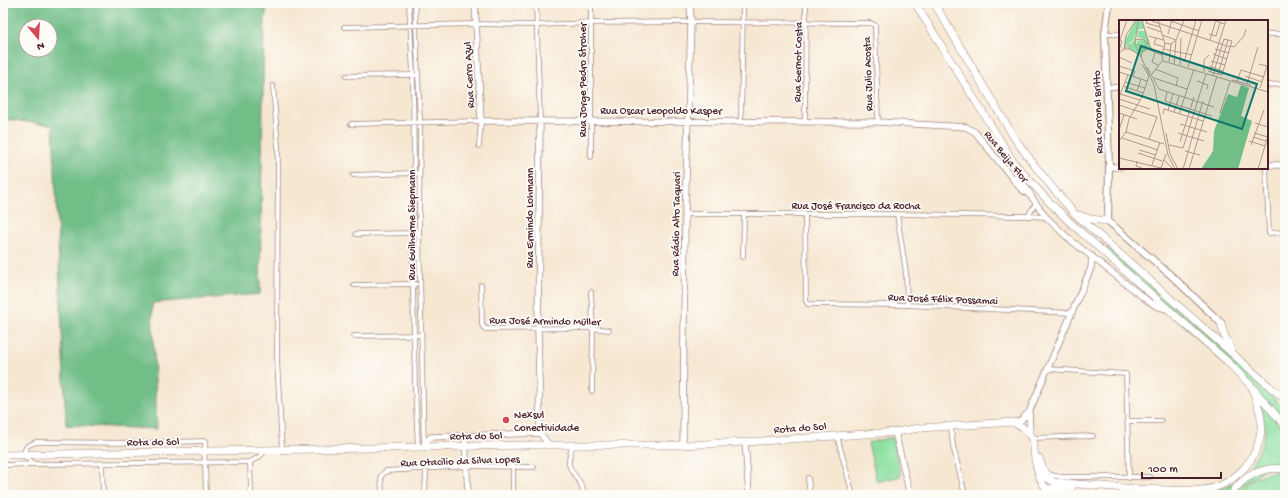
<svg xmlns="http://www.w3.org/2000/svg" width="1288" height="498" viewBox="0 0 1288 498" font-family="'Gochi Hand',sans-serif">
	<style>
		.green { fill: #8ce0a1; stroke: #6b8066 }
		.forest { fill: #71be87; stroke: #5e6e59; fill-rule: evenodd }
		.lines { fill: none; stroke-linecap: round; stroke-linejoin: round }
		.minor-casing { stroke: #a0837e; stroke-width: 5.5 }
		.tertiary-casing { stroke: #a0837e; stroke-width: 7 }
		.secondary-casing { stroke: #a0837e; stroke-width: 8 }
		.trunk-casing { stroke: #a0837e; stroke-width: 8 }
		.minor { stroke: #fff; stroke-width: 4 }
		.tertiary { stroke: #fff; stroke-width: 5.5 }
		.secondary { stroke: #fff; stroke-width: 6 }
		.trunk { stroke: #fff; stroke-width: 7 }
		.poi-dot { fill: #d1495b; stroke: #fdfcf7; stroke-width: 1.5 }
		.labels { text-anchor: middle; stroke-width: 3.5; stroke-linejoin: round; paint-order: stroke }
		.street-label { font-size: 11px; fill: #4a1f2b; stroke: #fdfcf7 }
		.poi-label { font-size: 11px; fill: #4a1f2b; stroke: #fdfcf7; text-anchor: start }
		.inset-road { fill: none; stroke: #b1978f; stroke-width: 1 }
		.view { fill: #0f766e; fill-opacity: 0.15; stroke: #0f766e; stroke-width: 2 }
		.inset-edge { fill: none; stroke: #4a1f2b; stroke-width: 2 }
	</style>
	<rect width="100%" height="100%" fill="#fdfcf7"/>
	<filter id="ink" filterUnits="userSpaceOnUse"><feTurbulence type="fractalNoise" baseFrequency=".025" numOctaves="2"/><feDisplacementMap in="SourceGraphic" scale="8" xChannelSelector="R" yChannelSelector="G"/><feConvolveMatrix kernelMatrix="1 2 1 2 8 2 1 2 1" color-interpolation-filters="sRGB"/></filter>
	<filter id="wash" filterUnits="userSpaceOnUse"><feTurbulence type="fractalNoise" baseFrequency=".012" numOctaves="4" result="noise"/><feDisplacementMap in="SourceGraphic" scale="16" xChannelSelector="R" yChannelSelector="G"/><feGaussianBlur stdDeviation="0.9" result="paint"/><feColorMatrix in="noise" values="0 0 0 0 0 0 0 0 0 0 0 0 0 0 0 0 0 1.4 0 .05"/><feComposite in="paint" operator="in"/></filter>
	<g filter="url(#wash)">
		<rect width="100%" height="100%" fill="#f6e7d1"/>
		<path class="green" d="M 1109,247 C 1169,300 1231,351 1285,410 L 1285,421 L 1106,252 Z
			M 1258,399 L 1285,431 L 1285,467 L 1265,468 L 1229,495 L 1166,495 L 1162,492 C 1178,492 1195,493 1211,491 C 1237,489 1263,455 1265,430 C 1265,420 1261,409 1258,399 Z
			M 892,437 L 901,476 L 877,482 L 868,443 Z
			M 1274,472 L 1285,472 L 1285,495 L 1236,495 C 1248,480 1256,475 1274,472 Z"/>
		<path class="forest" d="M 3,3 L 267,3 L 264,31 L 260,294 L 152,303 L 157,429 L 66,425 L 53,125 L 3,119 ZM 26,26 L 50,26 L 50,50 L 26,50 Z"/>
	</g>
	<g filter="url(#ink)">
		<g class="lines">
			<g class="minor-casing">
				<path id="minor" d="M 409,3 L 413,74 L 414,173 L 412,233 L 415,388 L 418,447
					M 415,3 L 420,122 L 419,233 L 424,447
					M 536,3 L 540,120
					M 344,27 L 476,24 L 536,25 L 591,23 L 691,22 L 870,23 L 875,25 L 878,122
					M 1105,34 L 1120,34
					M 1267,34 L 1285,34
					M 346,76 L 415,75
					M 1267,85 L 1285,84
					M 273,86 L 278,147 L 277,360 L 282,449
					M 1106,87 L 1120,87
					M 741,121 L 743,3
					M 805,121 L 806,3
					M 351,124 L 481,121 L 479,146
					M 591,157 L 591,3
					M 1266,168 L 1269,233 L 1285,232
					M 353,175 L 416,173
					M 685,214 L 897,214 L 1028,216 L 1046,217
					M 897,214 L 906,273 L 907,305
					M 805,215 L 806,301 L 808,304 L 907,305 L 1072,313
					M 1028,216 L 1036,203
					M 356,234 L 419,233
					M 743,257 L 744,215
					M 354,285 L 416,284
					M 481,285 L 482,325 L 485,329 L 593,328 L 609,330
					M 591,292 L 593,328 L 592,391
					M 354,336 L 422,335
					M 1048,369 L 1126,374 L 1129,478
					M 1128,421 L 1161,421
					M 951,427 L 953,446 L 965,495
					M 837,436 L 853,495
					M 1033,438 L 1093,436
					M 573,445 C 571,451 568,458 569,464 C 570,474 583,480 584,495
					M 250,462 L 251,492
					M 102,464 L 103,495
					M 3,465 L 34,464
					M 513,466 L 513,495
					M 1045,470 L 1051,475 L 1062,477 L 1150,477
					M 808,478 L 810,495
					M 206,495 L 205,463 L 204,451 L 206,441 L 140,443 L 36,442 L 27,446 L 23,454 L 34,464 L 250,462 L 259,457 L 265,451
					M 382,495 L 381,476 L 386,471 L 468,466 L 534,467
					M 425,495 L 426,469"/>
			</g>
			<g class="tertiary-casing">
				<path id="tertiary" d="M 475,3 L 481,121 L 878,122 L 966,127 L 975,132 L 1021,189 L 1030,195 L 1046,217 L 1068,238 L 1148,301 L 1156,306 L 1167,309
					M 540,120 L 538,328 L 540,433
					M 1267,165 L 1285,165
					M 1109,167 L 1120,167
					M 1029,412 L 1030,433
					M 1013,422 L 1020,421 L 1029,412 L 1091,268 L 1092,256
					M 895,432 L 910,495
					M 540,433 L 549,445
					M 465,436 L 468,495
					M 745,442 L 749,495
					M 683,445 L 685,214 L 691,22 L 690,3
					M 428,447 L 427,440 L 431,437 L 540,433"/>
			</g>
			<g class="secondary-casing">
				<path id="secondary" d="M 1109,3 L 1105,34 L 1109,167 L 1108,221 L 1174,278 L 1221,323"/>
			</g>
			<g class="trunk-casing">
				<path id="trunk" d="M 915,3 L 1014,163 L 1049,202 L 1074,226 L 1228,362 L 1252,387 L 1285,426
					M 934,3 L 1012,134 C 1031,163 1052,188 1075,214 L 1269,386 L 1285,399
					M 1014,165 L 1018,176 L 1030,195
					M 1079,215 L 1090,219 L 1108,221
					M 1221,323 L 1224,335 L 1231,348
					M 3,455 L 530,445 L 683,445 L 745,442 L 895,432 L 920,428 L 1013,422 L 1025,429 L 1033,438 L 1035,460 L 1039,477 L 1046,489
					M 1039,458 L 1046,477 L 1054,482 L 1137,489 L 1153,495
					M 1046,489 L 1072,487
					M 1137,489 C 1158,489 1180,492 1201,490 C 1232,488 1259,460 1261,429 C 1263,416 1257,403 1253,391
					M 1231,495 C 1242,476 1263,466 1285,469"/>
			</g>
			<use href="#minor" class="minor"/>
			<use href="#tertiary" class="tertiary"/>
			<use href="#secondary" class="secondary"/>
			<use href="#trunk" class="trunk"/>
		</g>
	</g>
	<circle class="poi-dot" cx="506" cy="420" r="4"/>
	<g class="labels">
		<g class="street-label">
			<text transform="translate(797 62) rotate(-89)" y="4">Rua Gernot Costa</text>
			<text transform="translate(867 74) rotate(-92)" y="4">Rua Julio Acosta</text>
			<text transform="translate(468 75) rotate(-93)" y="4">Rua Cerro Azul</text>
			<text transform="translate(582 80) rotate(-90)" y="4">Rua Jorge Pedro Stroher</text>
			<text x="661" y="114">Rua Oscar Leopoldo Kasper</text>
			<text transform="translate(1097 112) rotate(-92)" y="4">Rua Coronel Britto</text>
			<text transform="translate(1007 156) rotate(51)" y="4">Rua Beija Flor</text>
			<text x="856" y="209">Rua José Francisco da Rocha</text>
			<text transform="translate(529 218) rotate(-90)" y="4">Rua Ermindo Lohmann</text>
			<text transform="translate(675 224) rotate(-89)" y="4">Rua Rádio Alto Taquari</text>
			<text transform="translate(411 225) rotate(-90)" y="4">Rua Guilherme Siepmann</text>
			<text transform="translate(943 298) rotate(2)" y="4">Rua José Félix Possamai</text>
			<text transform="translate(545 320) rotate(1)" y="4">Rua José Armindo Müller</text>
			<text transform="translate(800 427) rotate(-4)" y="4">Rota do Sol</text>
			<text transform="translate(476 435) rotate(-1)" y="4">Rota do Sol</text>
			<text transform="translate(153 441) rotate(-1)" y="4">Rota do Sol</text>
			<text transform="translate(460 460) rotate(-2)" y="4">Rua Otacilio da Silva Lopes</text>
		</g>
		<g class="poi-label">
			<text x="514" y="418">Nexsul<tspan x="514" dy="13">Conectividade</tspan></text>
		</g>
	</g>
	<g transform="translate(1119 20)">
		<rect width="149" height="149" fill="#f6e7d1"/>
		<path d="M 17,0 L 23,0 L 33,30 L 29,29 L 20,35 L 8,28 L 15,20 L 19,25 L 18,21 L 26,19 L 18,17 L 19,11 L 26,11 L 25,9 L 20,9 L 16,16 L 14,13 L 16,18 L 5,28 L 6,20 Z" fill="#8ce0a1"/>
		<path d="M 122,65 L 130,68 L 122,96 L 133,101 L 119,149 L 82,149 L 94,131 L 95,111 L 109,74 L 118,77 Z" fill="#71be87"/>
		<path class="inset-road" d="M 17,0 L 7,15 L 5,29 L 11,29 L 19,34M 19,0 L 16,24 L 35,65 L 49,135 L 56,149M 23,0 L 30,24M 28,0 L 27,3 L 41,7M 39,0 L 46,24 L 43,34M 49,0 L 80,11M 94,0 L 106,4M 33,1 L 111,27M 28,7 L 42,12M 49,14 L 53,0M 90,14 L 97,16 L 101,3M 43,15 L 57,20M 30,16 L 44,20M 37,18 L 35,24 L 46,27M 0,20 L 3,21 L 0,31M 1,20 L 8,0M 15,20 L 24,19 L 35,31M 91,20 L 97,0M 45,23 L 52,24 L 57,20 L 65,0M 18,24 L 25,29 L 28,22M 112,26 L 115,27 L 125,16 L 127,9M 45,29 L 73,35M 96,29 L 110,33M 0,33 L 11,24M 36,33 L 33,42 L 39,45M 43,34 L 44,41 L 149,72M 94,34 L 108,39M 0,37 L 13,43M 22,37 L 23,32 L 28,29 L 43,35M 92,41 L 106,45M 50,42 L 52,24M 65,42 L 77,0M 55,44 L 57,20M 140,44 L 148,46 L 141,68M 61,45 L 62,18M 0,46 L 16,51 L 14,57M 90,46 L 104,51M 28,47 L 40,69 L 95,87M 69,47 L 83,0M 36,49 L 59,58 L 57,66M 89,51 L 95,53 L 103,55 L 113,21 L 105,19 L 96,48 L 95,53 L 94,56M 0,52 L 28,61M 85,52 L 85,40 L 90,35M 91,52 L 107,0M 33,54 L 43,41M 99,54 L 109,20M 126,56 L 143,62M 35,58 L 68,69M 113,60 L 132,65M 78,61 L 89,65 L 88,69M 6,62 L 26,68M 118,62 L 122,50 L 145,57M 128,64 L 139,27M 4,66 L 24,73M 18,71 L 22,59M 48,72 L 46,81 L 93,96M 1,74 L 21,80M 0,77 L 9,55M 0,79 L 31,89M 0,85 L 15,90M 15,90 L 38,97 L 30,119M 49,90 L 54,74M 55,92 L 60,76M 0,93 L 18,99M 101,93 L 111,62M 44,94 L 45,89 L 84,101M 60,94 L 75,49M 136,103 L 149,107M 61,104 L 88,112M 0,110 L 5,95M 7,112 L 45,124M 47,113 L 51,134 L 59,149M 59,113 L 85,121M 135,113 L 149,117M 134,117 L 147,121M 3,118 L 39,130M 0,121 L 7,112 L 10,99 L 23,77 L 30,56 L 23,44M 130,121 L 146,126M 61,122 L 75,77M 50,125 L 64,128 L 87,54M 132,125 L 145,90M 20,130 L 37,135M 66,131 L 81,135M 19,133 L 43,141M 0,138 L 42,148M 45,140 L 54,149M 18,141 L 17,146 L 25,149M 33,145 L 41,122M 42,148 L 47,134M 64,149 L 84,81M 70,149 L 98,56M 139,149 L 149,116"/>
		<path class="view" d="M 22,26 L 138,64 L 123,109 L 7,71 Z"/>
		<rect width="149" height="149" class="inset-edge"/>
	</g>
	<rect width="1288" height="498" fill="none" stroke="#fdfcf7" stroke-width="16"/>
	<g transform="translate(38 38) rotate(162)"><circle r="19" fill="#fdfcf7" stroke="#b5a4a5"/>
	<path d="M0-3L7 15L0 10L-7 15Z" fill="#d1495b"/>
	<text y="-6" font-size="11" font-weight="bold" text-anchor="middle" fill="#4a1f2b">N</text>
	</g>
	<path d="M1142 472v6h79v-6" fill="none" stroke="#4a1f2b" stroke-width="2"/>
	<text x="1148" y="472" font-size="12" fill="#4a1f2b" stroke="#fdfcf7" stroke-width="3" paint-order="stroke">100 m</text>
</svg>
